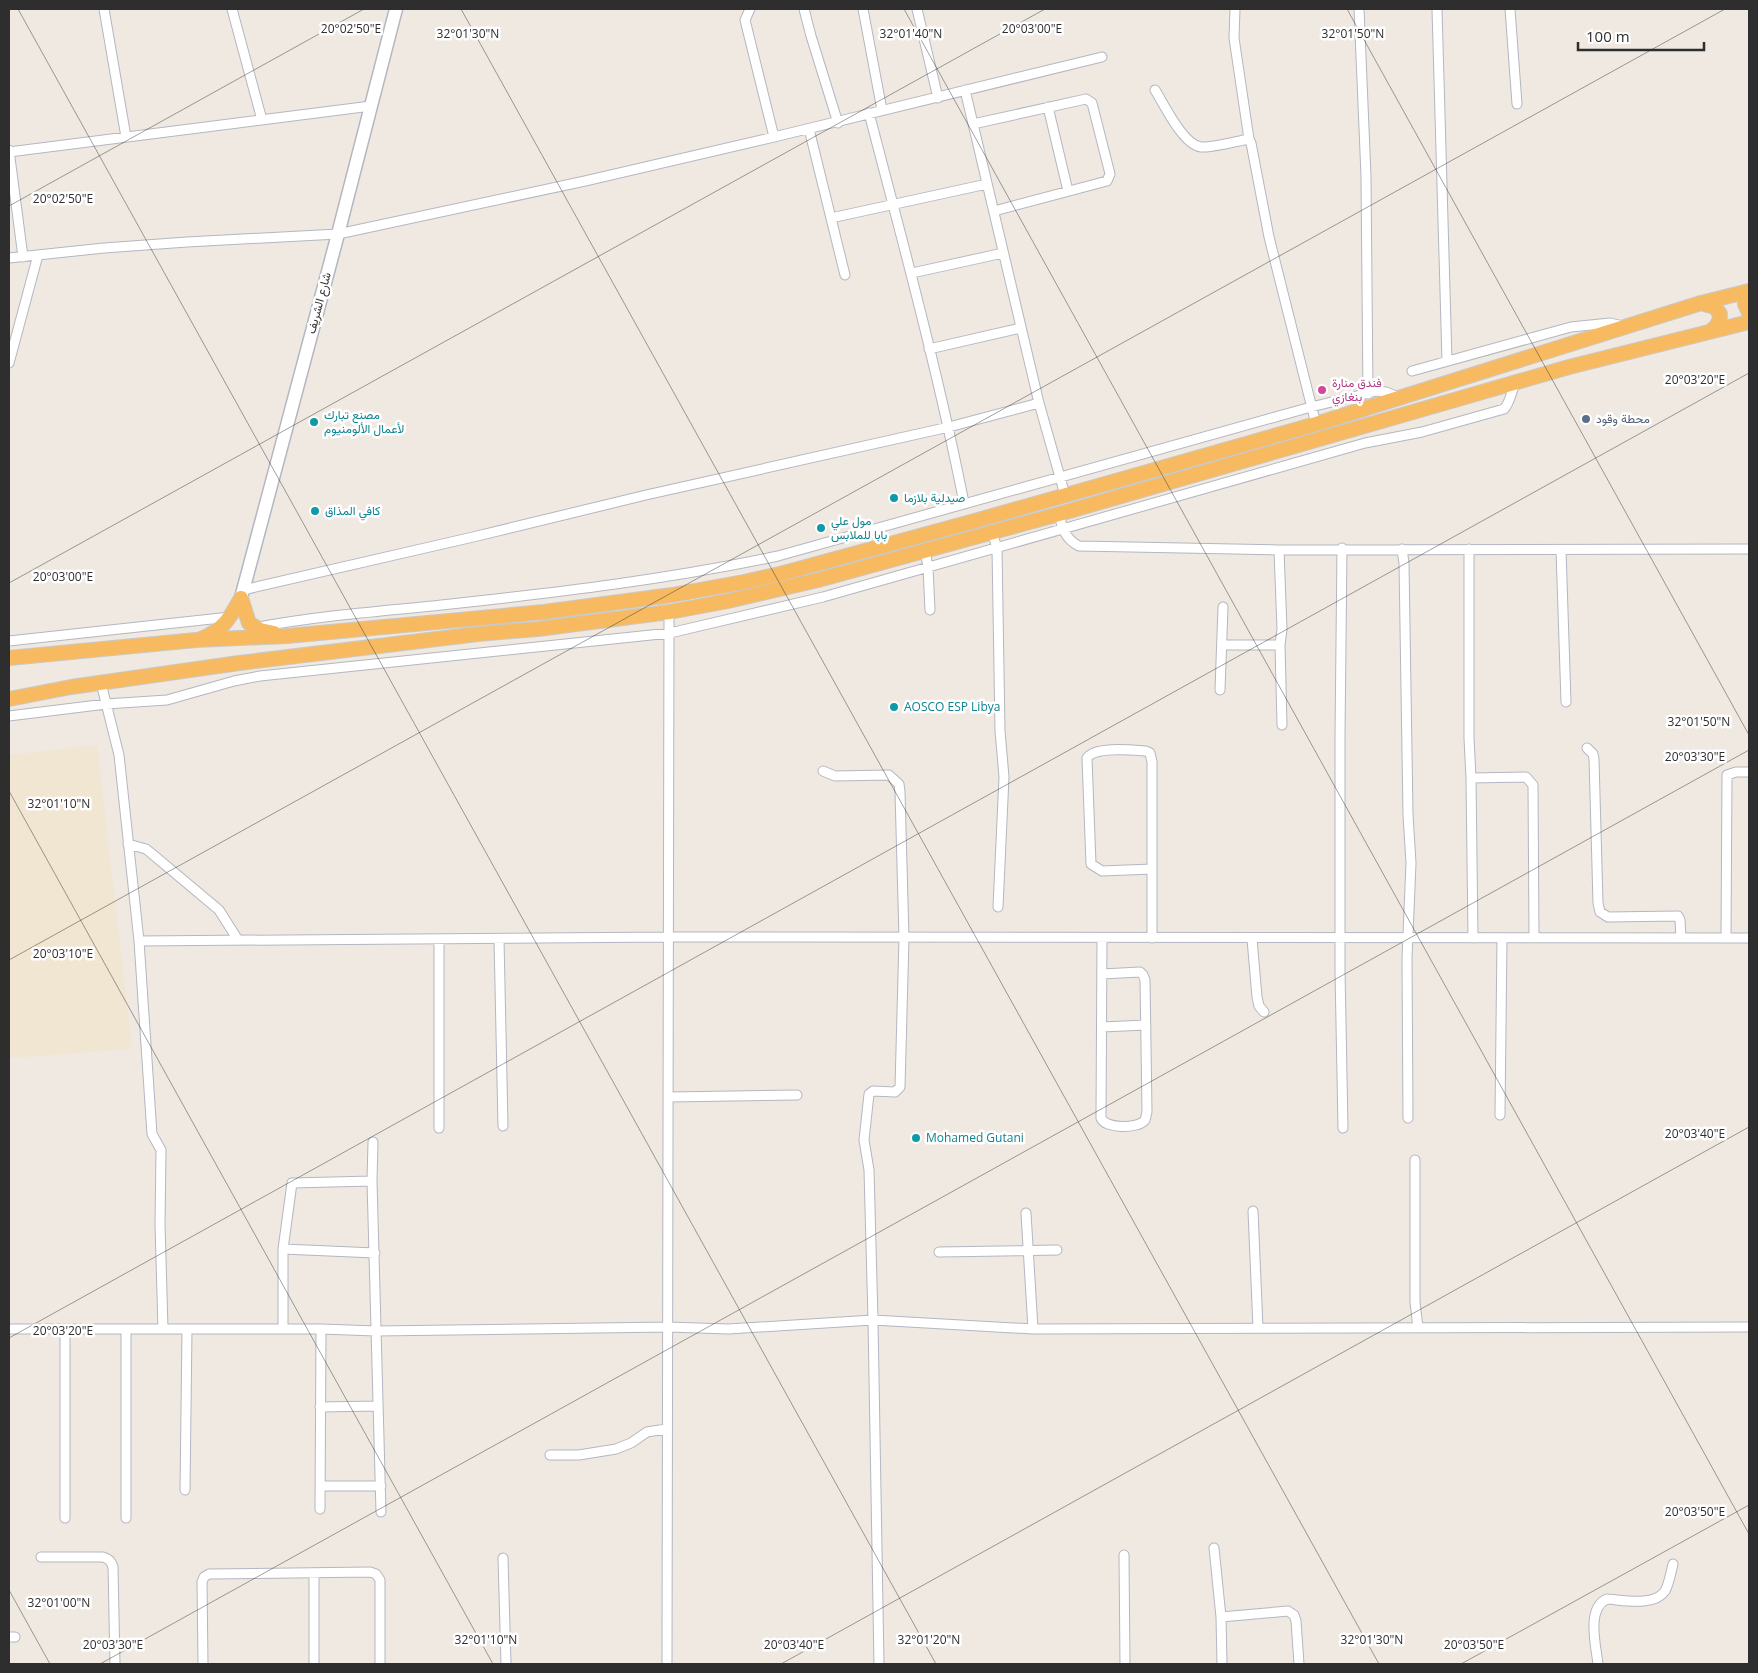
<svg xmlns="http://www.w3.org/2000/svg" width="1758" height="1673" viewBox="0 0 1758 1673" font-family="'Open Sans',Vazirmatn,sans-serif">
	<style>
		.education { fill: #f0e6d1 }
		.lines { fill: none; stroke-linecap: round; stroke-linejoin: round }
		.minor-casing { stroke: #b4b7c1; stroke-width: 11 }
		.secondary-casing { stroke: #b4b7c1; stroke-width: 15 }
		.trunk-casing { stroke: #c9c9c9; stroke-width: 16 }
		.minor { stroke: #fff; stroke-width: 9 }
		.secondary { stroke: #fff; stroke-width: 12 }
		.trunk { stroke: #f8ba60; stroke-width: 14 }
		.ticks { fill: none; stroke: #2e2e2e; stroke-width: 1; stroke-opacity: 0.45 }
		.hotel-dot { fill: #d1479c; stroke: #fff; stroke-width: 2 }
		.service-dot { fill: #5c6f8a; stroke: #fff; stroke-width: 2 }
		.culture-dot { fill: #0f9aa8; stroke: #fff; stroke-width: 2 }
		.labels { text-anchor: middle; stroke-width: 5; stroke-linejoin: round; paint-order: stroke }
		.street-label { font-size: 12px; fill: #2e2e2e; stroke: #fff }
		.hotel-label { font-size: 12px; fill: #b23c85; stroke: #fff; text-anchor: start }
		.culture-label { font-size: 12px; fill: #0d838f; stroke: #fff; text-anchor: start }
		.service-label { font-size: 12px; fill: #4e5e75; stroke: #fff; text-anchor: start }
		.ticks-label { font-size: 12px; text-anchor: middle; fill: #2e2e2e; stroke: #fff; stroke-width: 5; stroke-linejoin: round; paint-order: stroke }
	</style>
	<rect width="100%" height="100%" fill="#efe9e1"/>
	<path class="education" d="M 97,745 L 132,1049 L 9,1058 L 9,755 Z"/>
	<g class="lines">
		<g class="minor-casing">
			<path id="minor" d="M 104,9 L 126,137
				M 232,9 L 262,120
				M 750,9 L 745,20 L 774,137
				M 804,9 L 811,36 L 838,123
				M 863,9 L 882,110
				M 917,9 L 938,98
				M 1235,9 L 1234,38 L 1249,139
				M 1359,9 L 1366,176 L 1368,394
				M 1437,9 L 1447,361
				M 1510,9 L 1517,104
				M 965,90 L 1039,403 L 1065,495
				M 1155,90 C 1164,104 1183,145 1201,147 C 1211,148 1234,142 1244,140 L 1249,139 L 1251,143 L 1269,237 L 1316,424
				M 1048,107 L 1068,191
				M 869,113 C 903,243 938,372 964,503
				M 973,124 L 1086,99 L 1092,103 L 1110,174 L 1107,181 L 994,211
				M 809,129 L 845,275
				M 9,150 L 23,257
				M 9,152 L 371,106
				M 831,218 L 987,184
				M 9,258 L 104,248 L 187,242 L 338,234 L 585,181 L 774,137 L 1102,57
				M 912,273 L 1003,253
				M 929,349 L 1021,328
				M 9,363 L 38,255
				M 1412,371 L 1571,327 L 1610,323 L 1623,326
				M 1059,514 C 1062,528 1065,539 1079,546 L 1279,550 L 1749,549
				M 992,532 L 997,548 L 1000,731 L 1004,777 L 998,907
				M 1342,548 L 1340,736 L 1340,971 L 1343,1128
				M 1402,549 L 1404,563 L 1408,815 L 1411,863 L 1407,958 L 1408,1118
				M 1469,549 L 1469,738 L 1471,778 L 1473,938
				M 925,550 L 928,567 L 930,610
				M 1561,550 L 1566,702
				M 243,590 L 473,537 L 646,495 L 949,427 L 1039,403
				M 259,627 C 323,615 387,611 451,604 C 561,592 670,579 778,556 L 1311,407 L 1377,391 L 1386,392 L 1398,397
				M 9,641 L 230,617
				M 1223,645 L 1280,645 L 1282,629 L 1279,550
				M 1280,645 L 1282,725
				M 101,683 L 119,755 L 139,941 L 152,1134 L 161,1150 L 160,1224 L 163,1329
				M 1220,690 L 1223,607
				M 9,716 L 106,704 L 167,700 L 234,681 L 260,676 L 670,633 L 823,597 L 1365,443 L 1422,432 L 1504,409 C 1510,403 1511,392 1515,384
				M 1587,748 L 1593,754 L 1594,759 L 1598,903 L 1600,912 L 1608,917 L 1678,916 L 1680,920 L 1681,938
				M 823,771 L 835,776 L 889,775 L 899,784 L 900,792 L 904,938 L 900,1087 L 895,1092 L 873,1091 L 869,1094 L 864,1140 L 869,1170 L 873,1320 L 879,1664
				M 1471,778 L 1526,777 L 1533,785 L 1534,938
				M 128,844 L 146,849 L 151,853 L 219,910 L 238,940
				M 1152,869 L 1102,871 L 1091,864 L 1087,758 C 1095,746 1132,750 1146,751 L 1150,753 L 1152,762 L 1152,938
				M 1726,938 L 1727,775 L 1736,772 L 1749,772
				M 499,939 L 503,1126
				M 1252,939 L 1257,997 L 1259,1006 L 1264,1012
				M 139,941 L 668,937 L 1749,938
				M 1102,974 L 1140,972 L 1143,975 L 1145,980 L 1147,1112 C 1146,1114 1146,1118 1145,1120 C 1138,1129 1105,1129 1101,1118 L 1102,938
				M 1102,1027 L 1146,1025
				M 669,1097 L 797,1095
				M 1500,1115 L 1502,938
				M 439,1128 L 439,939
				M 373,1142 L 372,1181 L 381,1512
				M 1415,1160 L 1415,1302 L 1418,1328
				M 1253,1211 L 1258,1328
				M 1026,1213 L 1033,1329
				M 283,1249 L 375,1253
				M 939,1252 L 1057,1250
				M 9,1329 L 321,1329 L 376,1331 L 668,1327 L 728,1329 L 873,1320 L 1033,1329 L 1749,1327
				M 65,1329 L 65,1518
				M 126,1329 L 126,1518
				M 283,1329 L 283,1249 L 292,1183 L 372,1181
				M 320,1407 L 378,1406
				M 550,1455 L 579,1455 L 616,1449 L 631,1443 L 647,1432 L 666,1429
				M 320,1486 L 381,1486
				M 185,1490 L 187,1329
				M 320,1509 L 321,1329
				M 1214,1548 L 1221,1617 L 1222,1664
				M 1124,1555 L 1125,1664
				M 41,1557 L 103,1557 C 109,1559 111,1561 113,1567 L 115,1664
				M 503,1558 L 506,1664
				M 314,1573 L 314,1664
				M 1221,1617 L 1288,1611 L 1294,1615 L 1296,1621 L 1299,1664
				M 9,1637 L 15,1637
				M 203,1664 L 202,1582 L 204,1577 L 209,1574 L 370,1572 L 376,1574 L 380,1580 L 380,1664
				M 667,1664 L 669,612
				M 1598,1664 C 1596,1646 1586,1608 1607,1599 C 1623,1600 1654,1607 1665,1591 C 1669,1584 1671,1572 1673,1564"/>
		</g>
		<g class="secondary-casing">
			<path id="secondary" d="M 241,598 L 338,234 L 396,9"/>
		</g>
		<g class="trunk-casing">
			<path id="trunk" d="M 1749,296 L 1745,304 L 1749,313
				M 1701,303 L 1715,307 L 1720,314 C 1720,323 1716,328 1709,332
				M 241,598 L 249,623 L 260,630 L 274,633
				M 201,639 C 223,630 230,618 241,598
				M 9,658 L 196,640 L 287,636 L 544,612 L 672,595 L 744,582 L 780,574 L 971,522 L 1316,424 L 1701,303 L 1749,291
				M 9,699 L 71,687 L 239,663 L 478,634 L 538,629 L 669,612 L 728,601 L 818,580 L 1059,514 L 1569,367 L 1749,322"/>
		</g>
		<use href="#minor" class="minor"/>
		<use href="#secondary" class="secondary"/>
		<use href="#trunk" class="trunk"/>
	</g>
	<path class="ticks" d="M 18,9 L 936,1664M 461,9 L 1379,1664M 904,9 L 1749,1534M 1347,9 L 1749,735M 9,206 L 364,9M 9,583 L 1045,9M 9,791 L 493,1664M 9,960 L 1725,9M 9,1338 L 1749,373M 9,1590 L 50,1664M 100,1664 L 1749,750M 781,1664 L 1749,1127M 1461,1664 L 1749,1505"/>
	<circle class="hotel-dot" cx="1322" cy="390" r="5"/>
	<circle class="service-dot" cx="1586" cy="419" r="5"/>
	<g class="culture-dot">
		<circle cx="314" cy="422" r="5"/>
		<circle cx="894" cy="498" r="5"/>
		<circle cx="315" cy="511" r="5"/>
		<circle cx="821" cy="528" r="5"/>
		<circle cx="894" cy="707" r="5"/>
		<circle cx="916" cy="1138" r="5"/>
	</g>
	<g class="labels">
		<g class="street-label">
			<text transform="translate(319 303) rotate(-75)" y="4">شارع الشريف</text>
		</g>
		<g class="hotel-label">
			<text x="1332" y="387">فندق منارة<tspan x="1332" dy="14">بنغازي</tspan></text>
		</g>
		<g class="culture-label">
			<text x="324" y="419">مصنع تبارك<tspan x="324" dy="14">لأعمال الألومنيوم</tspan></text>
			<text x="904" y="502">صيدلية بلازما</text>
			<text x="325" y="515">كافي المذاق</text>
			<text x="831" y="525">مول علي<tspan x="831" dy="14">بابا للملابس</tspan></text>
			<text x="904" y="711">AOSCO ESP Libya</text>
			<text x="926" y="1142">Mohamed Gutani</text>
		</g>
		<g class="service-label">
			<text x="1596" y="423">محطة وقود</text>
		</g>
	</g>
	<g class="ticks-label">
		<text x="351" y="33">20°02'50"E</text>
		<text x="1032" y="33">20°03'00"E</text>
		<text x="468" y="38">32°01'30"N</text>
		<text x="911" y="38">32°01'40"N</text>
		<text x="1353" y="38">32°01'50"N</text>
		<text x="63" y="203">20°02'50"E</text>
		<text x="1695" y="384">20°03'20"E</text>
		<text x="63" y="581">20°03'00"E</text>
		<text x="1699" y="726">32°01'50"N</text>
		<text x="1695" y="761">20°03'30"E</text>
		<text x="59" y="808">32°01'10"N</text>
		<text x="63" y="958">20°03'10"E</text>
		<text x="1695" y="1138">20°03'40"E</text>
		<text x="63" y="1335">20°03'20"E</text>
		<text x="1695" y="1516">20°03'50"E</text>
		<text x="59" y="1607">32°01'00"N</text>
		<text x="486" y="1644">32°01'10"N</text>
		<text x="929" y="1644">32°01'20"N</text>
		<text x="1372" y="1644">32°01'30"N</text>
		<text x="113" y="1649">20°03'30"E</text>
		<text x="794" y="1649">20°03'40"E</text>
		<text x="1474" y="1649">20°03'50"E</text>
	</g>
	<rect width="1758" height="1673" fill="none" stroke="#2e2e2e" stroke-width="20"/>
	<path d="M1578 42v8h126v-8" fill="none" stroke="#2e2e2e" stroke-width="2.5"/>
	<text x="1586" y="42" font-size="15" fill="#2e2e2e" stroke="#ffffff" stroke-width="4" paint-order="stroke">100 m</text>
</svg>
